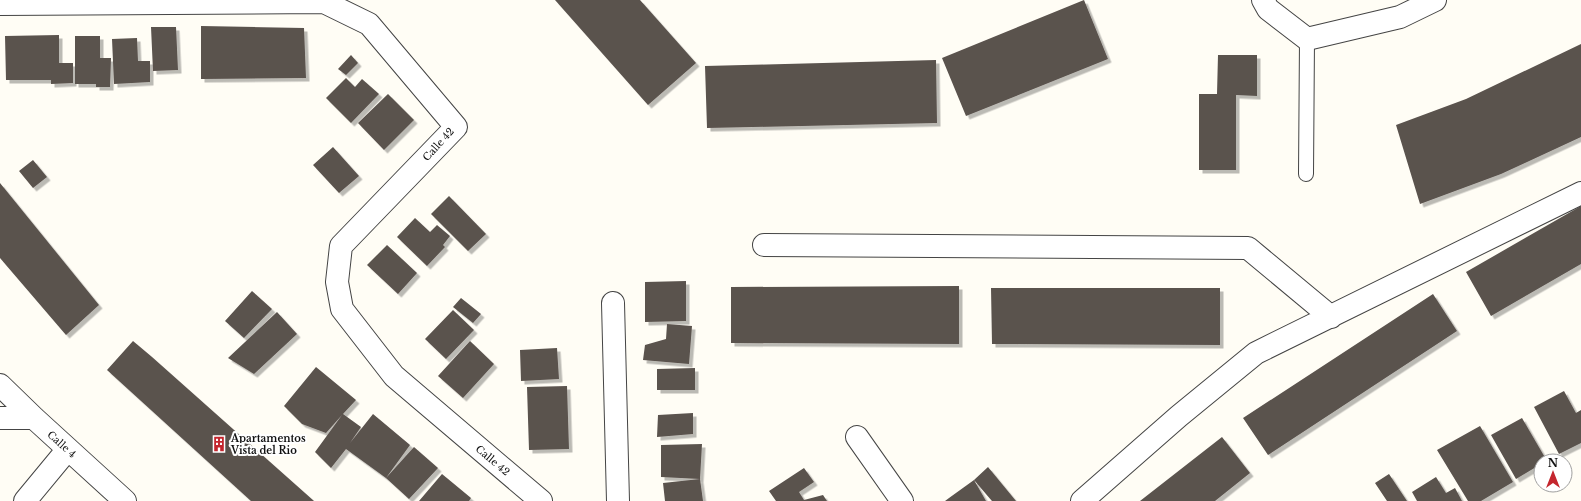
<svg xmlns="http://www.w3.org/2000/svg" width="1581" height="501" viewBox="0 0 1581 501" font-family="'Libre Baskerville',serif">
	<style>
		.building { fill: #5a524d; filter: url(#shadow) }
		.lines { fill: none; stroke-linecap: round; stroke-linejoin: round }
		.lane-casing { stroke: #444; stroke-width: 16 }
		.street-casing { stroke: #444; stroke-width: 24 }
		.lane { stroke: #fff; stroke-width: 14 }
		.street { stroke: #fff; stroke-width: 22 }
		.labels { text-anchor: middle; stroke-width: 4; stroke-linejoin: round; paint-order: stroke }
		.street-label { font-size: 10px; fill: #111; stroke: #fff }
		.poi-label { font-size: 10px; font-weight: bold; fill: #111; stroke: #fff; text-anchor: start }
	</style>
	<defs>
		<filter id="shadow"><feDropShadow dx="3.5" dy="3.5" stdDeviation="0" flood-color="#0004"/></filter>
	</defs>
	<rect width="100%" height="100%" fill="#fffdf5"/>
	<path class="building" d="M 555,0 L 640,0 L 696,63 L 648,105 Z
		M 1084,0 L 1108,59 L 966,116 L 942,58 Z
		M 201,26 L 304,28 L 306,78 L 201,79 Z
		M 151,27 L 176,27 L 178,70 L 153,71 Z
		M 59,35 L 59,63 L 73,63 L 73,83 L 51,84 L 51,80 L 6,80 L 5,36 Z
		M 75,36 L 100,36 L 100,58 L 111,58 L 110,87 L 96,87 L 96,84 L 75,84 Z
		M 137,38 L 138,61 L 150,61 L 150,82 L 114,84 L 112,39 Z
		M 1581,44 L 1581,137 L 1501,174 L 1420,204 L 1396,125 L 1466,99 Z
		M 351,55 L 358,63 L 346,75 L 338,69 Z
		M 1218,55 L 1257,55 L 1257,96 L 1236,95 L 1236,170 L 1199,170 L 1199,94 L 1217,94 Z
		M 936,60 L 937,123 L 707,128 L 705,66 Z
		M 346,78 L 355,87 L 362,79 L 379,94 L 351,123 L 326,98 Z
		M 388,94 L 414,120 L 384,150 L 358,123 Z
		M 333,147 L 359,176 L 339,193 L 313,165 Z
		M 33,160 L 47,177 L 33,188 L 19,171 Z
		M 0,183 L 99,305 L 66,335 L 0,258 Z
		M 449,196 L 486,234 L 468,251 L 431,214 Z
		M 1581,206 L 1581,264 L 1491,316 L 1466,272 Z
		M 415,218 L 430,232 L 437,225 L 450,236 L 443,245 L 445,247 L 427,266 L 397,237 Z
		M 387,245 L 417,273 L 398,294 L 367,265 Z
		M 686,281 L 686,321 L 645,322 L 645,282 Z
		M 959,286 L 959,344 L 731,343 L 731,287 Z
		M 991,288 L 1220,288 L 1220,345 L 992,344 Z
		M 252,291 L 272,309 L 244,338 L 225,321 Z
		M 1433,294 L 1457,331 L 1268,455 L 1243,418 Z
		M 461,298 L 481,314 L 473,323 L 453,307 Z
		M 453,310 L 474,330 L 446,359 L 425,339 Z
		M 277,312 L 297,334 L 254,374 L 228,358 Z
		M 667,324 L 692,326 L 689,364 L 643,360 L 645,345 L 666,339 Z
		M 133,341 L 152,357 L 314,501 L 251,501 L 107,370 Z
		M 470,341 L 494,364 L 463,398 L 438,376 Z
		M 557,348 L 559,379 L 521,381 L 520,350 Z
		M 316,367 L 356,400 L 343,414 L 361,427 L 350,443 L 373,414 L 410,445 L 386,478 L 346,449 L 331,468 L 315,452 L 342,415 L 326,433 L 302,424 L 284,406 Z
		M 695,368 L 695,390 L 657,390 L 657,369 Z
		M 567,386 L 569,449 L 529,450 L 527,387 Z
		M 1564,391 L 1576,413 L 1581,410 L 1581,443 L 1559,454 L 1534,407 Z
		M 693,413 L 693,434 L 657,437 L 658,415 Z
		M 1522,418 L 1547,461 L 1541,461 L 1541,464 L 1516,479 L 1491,435 Z
		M 1480,426 L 1513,482 L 1481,501 L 1468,501 L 1437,450 Z
		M 1222,437 L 1250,473 L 1215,501 L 1140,501 Z
		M 702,444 L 700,479 L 661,477 L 661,445 Z
		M 414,447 L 438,468 L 409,499 L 386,478 Z
		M 988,467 L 1016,501 L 992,501 L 974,480 Z
		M 804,468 L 814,482 L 799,492 L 804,500 L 823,495 L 827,501 L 776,501 L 769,491 Z
		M 442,474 L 471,498 L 469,501 L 419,501 Z
		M 1389,474 L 1407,501 L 1387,501 L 1375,483 Z
		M 1436,477 L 1446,493 L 1455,488 L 1462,501 L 1417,501 L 1412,492 Z
		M 700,479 L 703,501 L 665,501 L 663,483 Z
		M 974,480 L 986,501 L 945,501 L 949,498 Z"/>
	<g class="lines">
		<g class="lane-casing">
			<path id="lane" d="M 1306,174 L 1307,39"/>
		</g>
		<g class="street-casing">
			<path id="street" d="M 1263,0 L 1268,9 L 1307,39 L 1400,17 L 1435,0
				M 0,4 L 324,2 L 369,24 L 456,127 L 341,246 L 337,282 L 342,309 L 394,376 L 541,501
				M 764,245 L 1248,248 L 1331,317
				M 613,303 L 618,501
				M 0,385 L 34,418 L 125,501
				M 0,418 L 34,418
				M 857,437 L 902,501
				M 25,501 L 68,449
				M 1082,501 L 1179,416 L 1256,353 L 1581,193"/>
		</g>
		<use href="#lane" class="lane"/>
		<use href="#street" class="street"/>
	</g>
	<defs>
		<g id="building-bare" transform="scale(1.2)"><path d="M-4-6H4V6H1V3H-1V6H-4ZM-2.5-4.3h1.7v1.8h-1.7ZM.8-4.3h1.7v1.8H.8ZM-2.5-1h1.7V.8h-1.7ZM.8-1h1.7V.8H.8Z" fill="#c4262e" stroke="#fff" stroke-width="2.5" paint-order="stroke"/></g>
	</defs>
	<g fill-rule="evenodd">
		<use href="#building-bare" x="219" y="444"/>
	</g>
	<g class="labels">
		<g class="street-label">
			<text transform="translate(438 144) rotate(-48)" y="4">Calle 42</text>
			<text transform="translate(62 444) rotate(42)" y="4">Calle 4</text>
			<text transform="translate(493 460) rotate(40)" y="4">Calle 42</text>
		</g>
		<g class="poi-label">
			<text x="231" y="442">Apartamentos<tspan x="231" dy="12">Vista del Rio</tspan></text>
		</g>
	</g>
	<g transform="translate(1553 473)"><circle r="19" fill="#ffffff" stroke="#a0a0a0"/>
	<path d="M0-3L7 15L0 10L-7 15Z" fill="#c4262e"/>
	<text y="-6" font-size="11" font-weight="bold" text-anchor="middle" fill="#111111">N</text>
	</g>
</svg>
